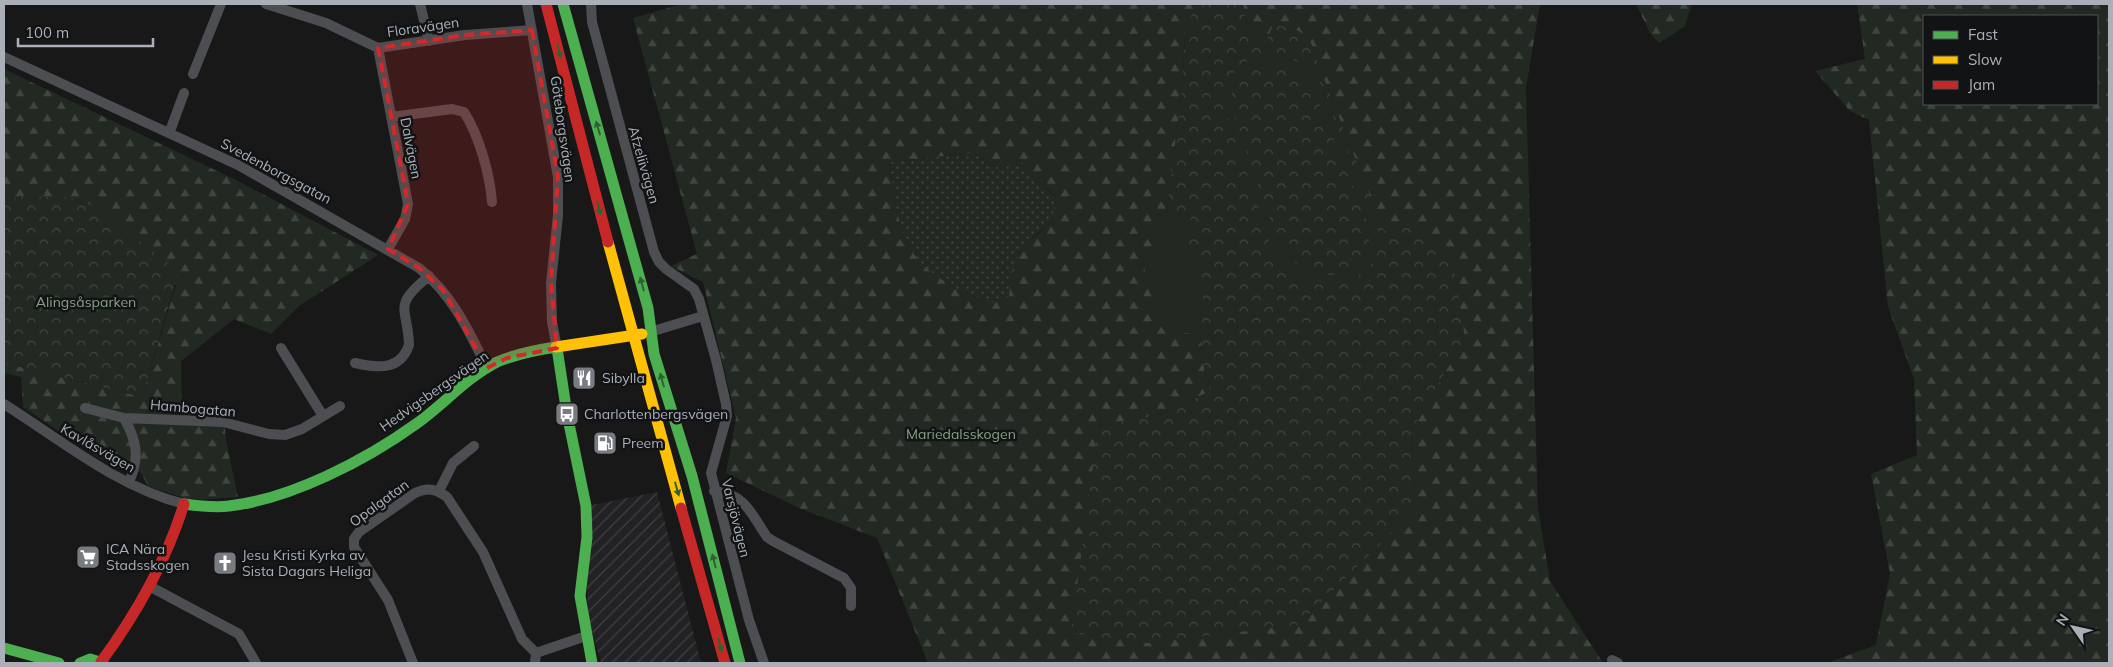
<svg xmlns="http://www.w3.org/2000/svg" width="2113" height="667" viewBox="0 0 2113 667" font-family="Mulish,sans-serif">
	<style>
		.industrial { fill: url(#industrial-furrows) }
		.grass { fill: url(#grass-dots) }
		.forest { fill: url(#forest-firs); fill-rule: evenodd }
		.park { fill: url(#park-crowns) }
		.pitch { fill: #222922; fill-rule: evenodd }
		.lines { fill: none; stroke-linecap: round; stroke-linejoin: round }
		.street { stroke: #4d4e51; stroke-width: 10 }
		.fast { stroke: #4caf50; stroke-width: 11 }
		.slow { stroke: #ffc107; stroke-width: 11 }
		.jam { stroke: #c62828; stroke-width: 11 }
		.oneway { fill: #2f6132 }
		.marked { fill: #d62828; fill-opacity: 0.2; stroke: #d62828; stroke-width: 4; stroke-dasharray: 10 6; stroke-linejoin: round }
		.labels { text-anchor: middle; stroke-width: 5; stroke-linejoin: round; paint-order: stroke }
		.street-label { font-size: 14px; fill: #abb0b8; stroke: #121314 }
		.park-label { font-size: 14px; fill: #85a184; stroke: #121314 }
		.poi-label { font-size: 14px; fill: #abb0b8; stroke: #121314; text-anchor: start }
	</style>
	<defs>
		<pattern id="industrial-furrows" width="10" height="10" patternUnits="userSpaceOnUse" patternTransform="scale(1.25)"><rect width="10" height="10" fill="#222224"/><path d="M-1 1l2-2M0 10L10 0M9 11l2-2" fill="none" stroke="#3f4042"/></pattern>
		<pattern id="grass-dots" width="8" height="8" patternUnits="userSpaceOnUse" patternTransform="scale(1.25)"><rect width="8" height="8" fill="#222922"/><path d="M2 2h.1M6 6h.1" fill="none" stroke="#3f4640" stroke-width="1.8" stroke-linecap="round"/></pattern>
		<pattern id="forest-firs" width="22" height="20" patternUnits="userSpaceOnUse" patternTransform="scale(1.25)"><rect width="22" height="20" fill="#222922"/><path d="M5 1l3.5 6h-7zM16 11l3.5 6h-7z" fill="#3f4640"/></pattern>
		<pattern id="park-crowns" width="20" height="18" patternUnits="userSpaceOnUse" patternTransform="scale(1.25)"><rect width="20" height="18" fill="#222922"/><path d="M2 6a3 3 0 1 1 6 0M12 15a3 3 0 1 1 6 0" fill="none" stroke="#3f4640"/></pattern>
	</defs>
	<rect width="100%" height="100%" fill="#181818"/>
	<path class="industrial" d="M 657,492 L 701,663 L 601,663 L 589,620 L 587,589 L 592,505 Z"/>
	<path class="grass" d="M 972,153 L 1001,169 L 1020,160 L 1035,179 L 1056,197 C 1054,230 1045,223 1026,245 C 1018,255 1010,284 1009,297 L 995,304 C 956,291 915,272 902,230 C 895,209 893,184 889,162 Z"/>
	<path class="forest" d="M 682,4 L 1195,4 L 1185,33 L 1182,90 L 1167,210 L 1144,266 L 1172,329 L 1200,336 L 1205,374 L 1210,391 L 1166,413 L 1098,427 L 1147,643 L 1299,624 L 1414,511 L 1412,429 L 1465,338 L 1400,224 L 1384,232 L 1318,64 C 1312,37 1304,30 1277,25 L 1272,28 L 1266,41 L 1248,36 L 1243,4 L 1540,4 L 1526,88 L 1538,509 L 1550,581 L 1603,663 L 928,663 L 877,538 L 799,508 L 726,473 L 736,418 L 703,282 L 671,266 L 697,254 L 633,18 ZM 972,153 L 1001,169 L 1020,160 L 1035,179 L 1056,196 C 1053,237 1035,227 1018,256 C 1011,267 1010,284 1009,297 L 995,303 C 956,291 915,272 902,230 C 895,209 893,184 889,162 Z
		M 1636,4 L 1692,4 L 1685,26 L 1659,43 L 1650,33 Z
		M 1857,4 L 2109,4 L 2109,663 L 1827,663 L 1876,645 L 1890,574 L 1871,474 L 1917,455 L 1914,379 L 1888,307 L 1869,120 L 1850,111 L 1815,71 L 1865,59 ZM 2097,16 L 2097,104 L 1924,104 L 1924,16 Z
		M 4,69 L 236,180 L 378,255 L 299,306 L 271,334 L 234,319 L 181,361 L 182,413 L 224,414 L 226,441 L 238,497 L 190,500 L 148,486 L 141,473 L 129,467 L 123,471 L 94,455 L 23,407 L 21,377 L 4,373 L 4,363 L 142,397 L 176,285 L 81,199 L 23,196 L 4,199 Z"/>
	<path class="park" d="M 1195,4 L 1243,4 L 1248,36 L 1266,41 L 1272,28 L 1277,25 C 1304,30 1312,37 1318,64 L 1384,231 L 1400,224 L 1411,225 L 1434,238 L 1454,268 L 1465,338 L 1412,429 L 1414,511 L 1298,625 L 1147,643 L 1071,633 L 1098,427 L 1166,413 L 1210,391 L 1205,374 L 1200,336 L 1172,329 L 1156,311 L 1144,266 L 1167,210 L 1182,90 L 1185,33 Z
		M 23,196 L 81,198 L 179,271 L 142,397 L 4,363 L 4,199 Z"/>
	<path class="pitch" d="M 1273,54 C 1294,58 1308,65 1320,83 L 1381,239 C 1378,260 1368,273 1349,281 C 1329,290 1295,284 1282,266 C 1270,249 1264,225 1258,206 C 1245,168 1232,131 1219,94 C 1237,70 1239,58 1273,54 ZM 1271,64 C 1290,65 1302,72 1313,88 L 1369,226 C 1375,271 1331,288 1297,264 C 1289,259 1284,252 1279,244 L 1231,108 C 1230,81 1245,66 1271,64 Z
		M 1167,210 L 1190,215 L 1192,231 L 1188,246 C 1208,273 1203,304 1200,336 L 1172,329 L 1156,311 L 1144,266 Z"/>
	<g class="lines">
		<path class="street" d="M 266,4 L 326,23 L 378,48 L 465,35 L 532,30
			M 420,4 L 429,41
			M 527,4 L 558,177 L 558,215 L 551,283 L 552,322 L 557,348
			M 591,4 L 592,22 L 654,252 L 659,262 L 666,269 L 694,289 L 699,299 L 716,360 L 726,404 L 727,416 L 711,473 L 749,620 L 764,663
			M 378,48 L 408,204 L 405,219 L 388,249
			M 4,57 L 238,165 L 419,268 C 452,294 469,331 487,368
			M 193,74 L 221,4
			M 391,117 L 452,109 L 464,112 C 479,135 490,175 492,202
			M 170,131 L 184,93
			M 650,332 L 703,316
			M 281,348 L 323,416
			M 355,363 C 377,368 400,371 409,345 C 408,307 391,307 429,276
			M 4,404 C 61,440 117,487 184,504
			M 85,408 L 124,418 C 137,441 140,458 129,482
			M 124,418 L 223,422 L 269,434 L 285,435 L 302,429 L 340,406
			M 439,491 L 453,463 L 474,446
			M 714,491 C 746,494 751,514 767,537 L 773,541 L 844,578 L 851,588 L 851,606
			M 149,586 L 239,634 L 256,663
			M 536,653 L 586,636
			M 1612,660 L 1618,663
			M 413,663 L 388,600 L 354,547 L 354,539 L 359,532 L 415,493 C 428,487 436,489 447,497 L 483,552 L 522,639 L 536,653
			M 535,663 L 536,653"/>
		<path class="fast" d="M 563,4 L 648,308 L 654,354 L 692,476 L 740,663
			M 557,348 L 567,414 L 586,506 L 587,537 L 580,596 L 592,663
			M 184,504 C 199,506 214,508 229,506 C 291,499 366,460 416,424 C 443,405 467,377 497,362 C 516,354 536,350 556,347
			M 4,648 L 59,663
			M 80,663 L 90,659 L 103,663"/>
		<path class="slow" d="M 608,242 L 681,508
			M 556,347 L 642,334"/>
		<path class="jam" d="M 546,4 L 608,242
			M 681,508 L 725,663
			M 101,662 C 137,613 166,562 184,504"/>
	</g>
	<defs><path id="oneway-solid" d="M-6-.8H1V-3.2L6.5 0L1 3.2V.8H-6Z" transform="scale(1.25)"/></defs>
	<g class="oneway">
		<use href="#oneway-solid" transform="translate(559 51) rotate(76)"/>
		<use href="#oneway-solid" transform="translate(598 128) rotate(-106)"/>
		<use href="#oneway-solid" transform="translate(599 208) rotate(75)"/>
		<use href="#oneway-solid" transform="translate(642 284) rotate(-105)"/>
		<use href="#oneway-solid" transform="translate(662 380) rotate(-106)"/>
		<use href="#oneway-solid" transform="translate(677 489) rotate(74)"/>
		<use href="#oneway-solid" transform="translate(714 561) rotate(-104)"/>
		<use href="#oneway-solid" transform="translate(720 645) rotate(75)"/>
	</g>
	<path class="marked" d="M 532,30 L 558,177 L 551,283 L 557,348 L 507,358 L 487,368 L 443,290 L 419,268 L 388,249 L 408,204 L 378,48 L 465,35 Z"/>
	<defs>
		<g id="restaurant-square" transform="scale(1.25)"><rect x="-9" y="-9" width="18" height="18" rx="4" fill="#787b80" stroke="#121314"/><path d="M-5-6h1v4h1v-4h1v4h1v-4h1v5L-1.5 .5V6h-2V.5L-5-1ZM5-6V6H3V1.5H1.5Q1.5-4 5-6Z" fill="#fff"/></g>
		<g id="bus-square" transform="scale(1.25)"><rect x="-9" y="-9" width="18" height="18" rx="4" fill="#787b80" stroke="#121314"/><path d="M-5-6H5V4H4V6H2V4H-2V6H-4V4H-5ZM-3.5-4V0h7V-4ZM-3.5 1.2v1.5H-2V1.2ZM2 1.2v1.5H3.5V1.2Z" fill="#fff"/></g>
		<g id="fuel-square" transform="scale(1.25)"><rect x="-9" y="-9" width="18" height="18" rx="4" fill="#787b80" stroke="#121314"/><path d="M-5.5-6h7V0h2V4h1.3V-2.5L3-4.5l.8-.8L6-3V5H2.5V1h-1V6h-7ZM-4.2-4.7v3.2H.2V-4.7Z" fill="#fff"/></g>
		<g id="supermarket-square" transform="scale(1.25)"><rect x="-9" y="-9" width="18" height="18" rx="4" fill="#787b80" stroke="#121314"/><path d="M-6-5.5h2.5l.6 2H6L4.5 2H-2.5L-4.4-4H-6ZM-1.5 3.2a1.3 1.3 0 1 0 .1 0ZM3 3.2a1.3 1.3 0 1 0 .1 0Z" fill="#fff"/></g>
		<g id="church-square" transform="scale(1.25)"><rect x="-9" y="-9" width="18" height="18" rx="4" fill="#787b80" stroke="#121314"/><path d="M-1.2-6h2.4v3.5h3.3v2.4h-3.3V6h-2.4V-.1h-3.3v-2.4h3.3Z" fill="#fff"/></g>
	</defs>
	<g fill-rule="evenodd">
		<use href="#restaurant-square" x="584" y="378"/>
		<use href="#bus-square" x="567" y="414"/>
		<use href="#fuel-square" x="605" y="443"/>
		<use href="#supermarket-square" x="88" y="557"/>
		<use href="#church-square" x="225" y="563"/>
	</g>
	<g class="labels">
		<g class="street-label">
			<text transform="translate(423 27) rotate(-8)" y="5">Floravägen</text>
			<text transform="translate(563 129) rotate(82)" y="5">Göteborgsvägen</text>
			<text transform="translate(411 148) rotate(79)" y="5">Dalvägen</text>
			<text transform="translate(644 165) rotate(74)" y="5">Afzeliivägen</text>
			<text transform="translate(276 171) rotate(28)" y="5">Svedenborgsgatan</text>
			<text transform="translate(434 391) rotate(-35)" y="5">Hedvigsbergsvägen</text>
			<text transform="translate(193 408) rotate(5)" y="5">Hambogatan</text>
			<text transform="translate(98 448) rotate(30)" y="5">Kavlåsvägen</text>
			<text transform="translate(379 503) rotate(-36)" y="5">Opalgatan</text>
			<text transform="translate(736 518) rotate(76)" y="5">Varsjövägen</text>
		</g>
		<g class="park-label">
			<text x="86" y="307">Alingsåsparken</text>
			<text x="961" y="439">Mariedalsskogen</text>
		</g>
		<g class="poi-label">
			<text x="602" y="383">Sibylla</text>
			<text x="584" y="419">Charlottenbergsvägen</text>
			<text x="622" y="448">Preem</text>
			<text x="106" y="554">ICA Nära<tspan x="106" dy="16">Stadsskogen</tspan></text>
			<text x="242" y="560">Jesu Kristi Kyrka av<tspan x="242" dy="16">Sista Dagars Heliga</tspan></text>
		</g>
	</g>
	<rect width="2113" height="667" fill="none" stroke="#abb0b8" stroke-width="10"/>
	<rect x="1923" y="15" width="175" height="90" fill="#121314" stroke="#4f5256"/>
	<rect x="1933" y="31" width="25" height="8" fill="#4caf50" stroke="#4f5256"/>
	<text x="1968" y="40" font-size="15" fill="#abb0b8">Fast</text>
	<rect x="1933" y="56" width="25" height="8" fill="#ffc107" stroke="#4f5256"/>
	<text x="1968" y="65" font-size="15" fill="#abb0b8">Slow</text>
	<rect x="1933" y="81" width="25" height="8" fill="#c62828" stroke="#4f5256"/>
	<text x="1968" y="90" font-size="15" fill="#abb0b8">Jam</text>
	<g transform="translate(2073 627) rotate(304)" stroke="#121314" stroke-width="4" paint-order="stroke">
	<path d="M0-4L9 19L0 12L-9 19Z" fill="#abb0b8"/>
	<text y="-8" font-size="14" font-weight="bold" text-anchor="middle" fill="#abb0b8">N</text>
	</g>
	<path d="M18 38v8h135v-8" fill="none" stroke="#abb0b8" stroke-width="2.5"/>
	<text x="25" y="38" font-size="15" fill="#abb0b8" stroke="#121314" stroke-width="4" paint-order="stroke">100 m</text>
</svg>
